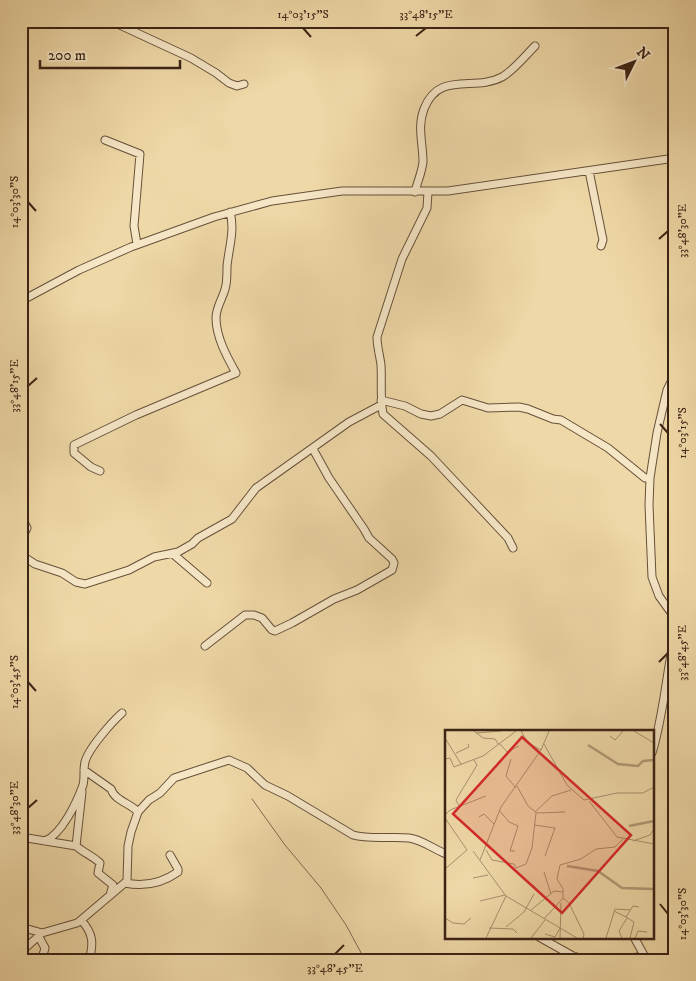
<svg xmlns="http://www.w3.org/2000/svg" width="696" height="981" viewBox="0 0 696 981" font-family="'IM FELL DW Pica',serif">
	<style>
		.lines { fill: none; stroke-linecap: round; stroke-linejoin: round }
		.stream { stroke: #816a4f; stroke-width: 1 }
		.minor-casing { stroke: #67503a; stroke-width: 9 }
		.minor { stroke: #f5e6c6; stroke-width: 7 }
		.ticks { fill: none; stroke: #3a2315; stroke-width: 2 }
		.inset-river { fill: none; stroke: #b19a75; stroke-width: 2.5 }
		.inset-road { fill: none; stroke: #a7906d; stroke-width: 1 }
		.view { fill: #d62828; fill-opacity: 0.15; stroke: #d62828; stroke-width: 2.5 }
		.inset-edge { fill: none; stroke: #3a2315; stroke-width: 2.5 }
		.neatline { fill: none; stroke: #3a2315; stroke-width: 2 }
		.ticks-label { font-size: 12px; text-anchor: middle; fill: #3a2315 }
	</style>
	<rect width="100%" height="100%" fill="#efd8a7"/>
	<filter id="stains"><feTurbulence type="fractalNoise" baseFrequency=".004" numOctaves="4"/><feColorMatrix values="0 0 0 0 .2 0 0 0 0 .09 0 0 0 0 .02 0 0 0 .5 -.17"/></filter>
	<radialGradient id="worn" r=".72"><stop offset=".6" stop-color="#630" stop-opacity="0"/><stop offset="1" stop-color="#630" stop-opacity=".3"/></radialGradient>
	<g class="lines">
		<path class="stream" d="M 252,799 L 285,845 L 321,888 L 346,925 L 365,960"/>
		<g class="minor-casing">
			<path id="minor" d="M 111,21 L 191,58 L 216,73 L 229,83 L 237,86 L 244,84
				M 105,140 L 140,154 L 134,226 L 137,244
				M 589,171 L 603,240 L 601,246
				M 415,192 C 417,183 422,172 423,162 C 423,143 417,127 424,109 C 439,70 474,92 502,77 C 514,70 525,56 535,46
				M 428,192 L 427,208 L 402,259 L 377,337 C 377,347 380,356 381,365 C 382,381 380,398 383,414 L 431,456 L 508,538 L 513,548
				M 21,301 L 79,270 L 131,247 L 214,217 L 272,201 L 342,191 L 448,191 L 675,158
				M 675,374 L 667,390 L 657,433 L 650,478 L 649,505 L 652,577 L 659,596 L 675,618
				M 381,400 L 405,406 L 421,414 L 431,416 L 440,414 L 462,400 L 488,408 L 519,407 L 528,409 L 553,419 L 561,420 L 608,448 L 645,478 L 650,478
				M 100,471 L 91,467 L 74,453 L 74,445 L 136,415 L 236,373 C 227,357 216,337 216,318 C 216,306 224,297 226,285 C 227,279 227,272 227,266 C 229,247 235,230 230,212
				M 21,516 L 27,528 L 21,540
				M 173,554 L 207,583
				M 21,555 L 35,564 L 62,573 L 76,582 L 85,584 L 129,570 L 154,557 L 178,552 L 192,544 L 198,538 L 232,519 L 256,488 L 349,422 L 381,405
				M 205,646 L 245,615 L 254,615 L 262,618 L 272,630 L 275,631 L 292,623 L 334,599 L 357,590 L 392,570 L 394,563 L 392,559 L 369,538 L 364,529 L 329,478 L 313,449
				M 652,753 C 664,714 666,674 675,634
				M 84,770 L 111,789 C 115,801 130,803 138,812
				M 21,837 L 76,846 C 84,853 93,856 100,863 L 98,873 L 113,885 L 110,895
				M 45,841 C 62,834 77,802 83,785 C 85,777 83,769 85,762 C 88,749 112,722 122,713
				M 76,846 L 82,792
				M 125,883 C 144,887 162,883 178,872 L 178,869 L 170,855
				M 81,920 C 93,933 94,943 89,960
				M 21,927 L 42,933 L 77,923 L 81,920 L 127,881 L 128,846 L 131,832 L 138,812 L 149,800 L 160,793 L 174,778 L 229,760 L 247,768 L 265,785 L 288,796 L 353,835 C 371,840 391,836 409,838 C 423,840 433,849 446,854
				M 39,937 L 45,948 L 43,955 L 44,960
				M 539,937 L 573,956 L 589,960
				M 634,937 L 646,959
				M 21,952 L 42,933
				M 619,960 L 644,956"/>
		</g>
		<use href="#minor" class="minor"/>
	</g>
	<path class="ticks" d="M 303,28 L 311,37M 416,36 L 426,28M 28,202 L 36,211M 659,239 L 668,231M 28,386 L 37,378M 660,424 L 668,433M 659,662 L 668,653M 28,682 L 36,691M 28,808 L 37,800M 660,904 L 668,914M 335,954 L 344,945"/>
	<g transform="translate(445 730)">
		<rect width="209" height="209" fill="#efd8a7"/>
		<path class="inset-river" d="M 143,15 L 173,34 L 193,36 L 198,31 L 209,30M 184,96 L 209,91M 122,136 L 153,141 L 177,158 L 209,159"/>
		<path class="inset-road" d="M 29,1 L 38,8 L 50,9 L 54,15M 76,1 L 83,13 L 96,20M 189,1 L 209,13M 31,3 L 56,1M 165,6 L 170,10 L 178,1M 0,8 L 16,34M 55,14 L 62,22 L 74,16M 99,14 L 122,55 L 139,70 L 172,63 L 198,63 L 209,57M 11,23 L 24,17 L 23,14M 0,29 L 5,28 L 9,37 L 38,26 L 71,1M 66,29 L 61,46 L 71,58M 72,56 L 83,76 L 92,83 L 120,82M 144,71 L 172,107 L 209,114M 14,76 L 11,70 L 32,35 L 29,30M 54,80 L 64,92 L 73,96 L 65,121 L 70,121M 90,82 L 107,66 L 126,60M 0,85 L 5,80 L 41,66M 34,87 L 39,84 L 49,94M 0,88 L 22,120M 89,95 L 110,98 L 100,126M 188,111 L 205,105 L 209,99M 41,120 L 47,130 L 69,134 L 71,138 L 81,134 L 87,118 L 91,83M 28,121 L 61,166 L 132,208M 35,130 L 56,77 L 96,20 L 104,1M 0,139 L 22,120M 99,142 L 106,164M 28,148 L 43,145M 118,168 L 124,173 L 139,204 L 138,208M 35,171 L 60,165M 85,181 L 109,161 L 118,162M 169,181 L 181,187 L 188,176 L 194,177M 181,187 L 189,192 L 185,208M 0,188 L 8,193 L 19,194 L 26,188M 99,189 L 118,168 L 118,159 L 112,149 L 115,135 L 136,129 L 151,119 L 170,117 L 178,109M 61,197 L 79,182 L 89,164M 44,198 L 68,199 L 72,203M 100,204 L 110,207 L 115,198M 41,208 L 61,166M 86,208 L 100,190M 115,208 L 116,173M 161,208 L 170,179 L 185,180M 177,208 L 174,201 L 182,188M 190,208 L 193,201 L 202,202"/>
		<path class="view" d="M 77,7 L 186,105 L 117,183 L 8,84 Z"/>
		<rect width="209" height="209" class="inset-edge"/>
	</g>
	<rect width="696" height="981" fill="none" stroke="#efd8a7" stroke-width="55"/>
	<g transform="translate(634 62) rotate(48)" stroke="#f5e6c6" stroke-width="4" paint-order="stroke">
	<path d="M0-4L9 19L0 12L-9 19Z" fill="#3a2315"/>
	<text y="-8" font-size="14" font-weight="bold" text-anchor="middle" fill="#3a2315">N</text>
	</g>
	<path d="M40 60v8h140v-8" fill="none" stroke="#3a2315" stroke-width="2.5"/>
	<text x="48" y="60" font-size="15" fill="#3a2315" stroke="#f5e6c6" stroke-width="4" paint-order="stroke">200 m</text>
	<rect x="28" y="28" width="640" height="926" class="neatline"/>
	<g class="ticks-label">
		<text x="303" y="18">14°03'15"S</text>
		<text x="426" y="18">33°48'15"E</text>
		<text transform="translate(14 202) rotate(-90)" y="4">14°03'30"S</text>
		<text transform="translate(682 231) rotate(-90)" y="4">33°48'30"E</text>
		<text transform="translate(14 386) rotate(-90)" y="4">33°48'15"E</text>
		<text transform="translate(682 433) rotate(-90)" y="4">14°03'15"S</text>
		<text transform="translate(682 653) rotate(-90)" y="4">33°48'45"E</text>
		<text transform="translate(14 682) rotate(-90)" y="4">14°03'45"S</text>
		<text transform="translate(14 808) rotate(-90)" y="4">33°48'30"E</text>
		<text transform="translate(682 914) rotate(-90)" y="4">14°03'30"S</text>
		<text x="335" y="972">33°48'45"E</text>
	</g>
	<rect width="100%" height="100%" filter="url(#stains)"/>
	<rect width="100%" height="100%" fill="url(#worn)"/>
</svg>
